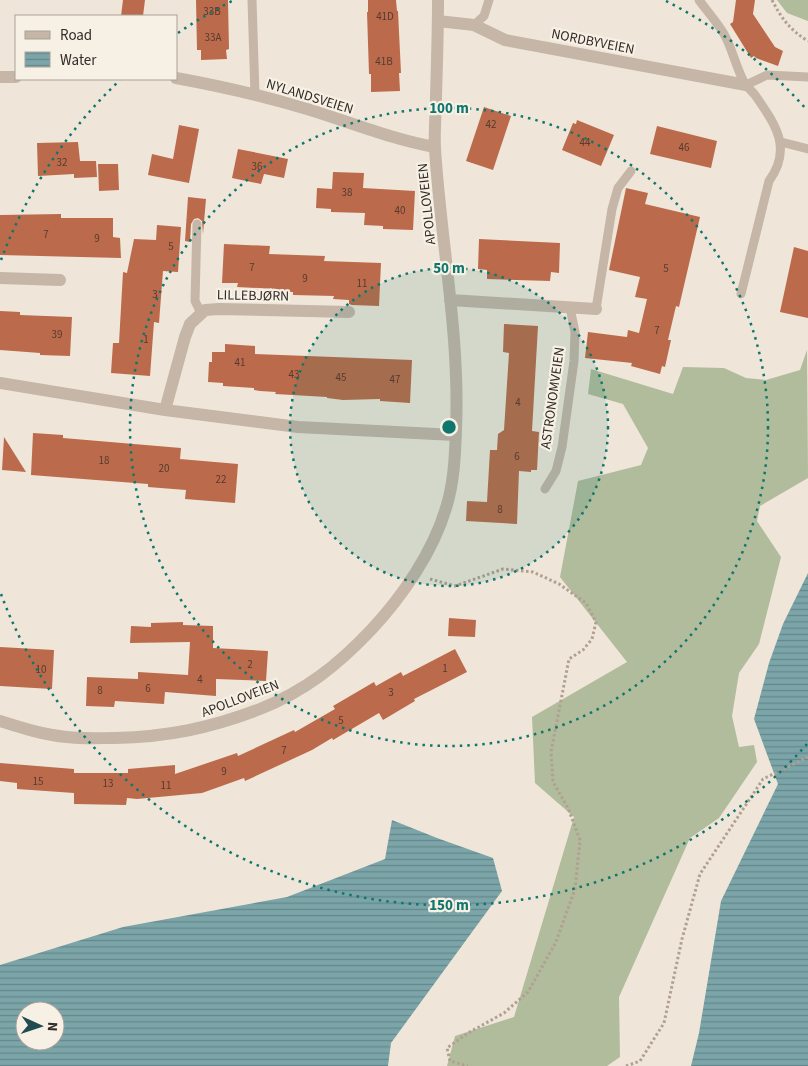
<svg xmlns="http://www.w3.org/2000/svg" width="808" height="1066" viewBox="0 0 808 1066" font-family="'Source Sans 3',sans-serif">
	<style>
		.grass { fill: #b0bc9b }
		.water { fill: url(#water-rules); fill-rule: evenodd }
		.building { fill: #bb6b4b }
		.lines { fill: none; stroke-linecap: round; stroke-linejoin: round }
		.path { stroke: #b1a091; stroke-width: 3; stroke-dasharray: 2.5 2.5; stroke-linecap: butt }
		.lane { stroke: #c5b6a7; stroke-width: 9 }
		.street { stroke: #c5b6a7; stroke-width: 12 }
		.ring { fill: none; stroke: #0f766e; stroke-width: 2.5; stroke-dasharray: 2.5 5 }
		.labels { text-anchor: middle; stroke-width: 4.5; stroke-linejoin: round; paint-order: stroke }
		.number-label { font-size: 11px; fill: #553b30 }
		.street-label { font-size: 14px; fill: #332b27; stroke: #f7f0e5 }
		.centre { fill: #0f766e; stroke: #f7f0e5; stroke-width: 2.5 }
		.ring-label { font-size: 15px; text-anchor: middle; font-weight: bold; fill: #0f766e; stroke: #f7f0e5; stroke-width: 4.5; stroke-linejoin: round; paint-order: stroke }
	</style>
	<defs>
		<pattern id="water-rules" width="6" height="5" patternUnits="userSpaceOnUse" patternTransform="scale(1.25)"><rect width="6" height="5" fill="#7ba5a9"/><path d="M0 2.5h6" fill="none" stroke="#65878a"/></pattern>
	</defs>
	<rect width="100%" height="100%" fill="#efe6d9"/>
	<path class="grass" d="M 777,0 L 808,0 L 808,21 L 787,13 Z
		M 807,350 L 808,478 L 760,506 L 757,521 L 781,557 L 759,644 L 739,673 L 732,716 L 739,747 L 754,745 L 757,762 L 719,818 L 690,838 L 619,997 L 620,1057 L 607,1066 L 447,1066 L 455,1036 L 514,1017 L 574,817 L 535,783 L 532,717 L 627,662 L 560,577 L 578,481 L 641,465 L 648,448 L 623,404 L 588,394 L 591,369 L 673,394 L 683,367 L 724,368 L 746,378 L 766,380 L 800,370 Z"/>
	<path class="water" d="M 808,573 L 808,1066 L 691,1066 L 699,1033 L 721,901 L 778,784 L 754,719 L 769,663 L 783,624 Z
		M 392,820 L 437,838 L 493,858 L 502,891 L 391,1043 L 388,1066 L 0,1066 L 0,965 L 123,927 L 287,897 L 385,859 ZM 25,1011 L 55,1011 L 55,1041 L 25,1041 Z"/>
	<path class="building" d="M 123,0 L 145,0 L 143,16 L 121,16 Z
		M 196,0 L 228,0 L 229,49 L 226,50 L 227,59 L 201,60 L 201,50 L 197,50 Z
		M 368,0 L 396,0 L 397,11 L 398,11 L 401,73 L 399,73 L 400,91 L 371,92 L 371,74 L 369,74 L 367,12 L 368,12 Z
		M 736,0 L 755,0 L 753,14 L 775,47 L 783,51 L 778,66 L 756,58 L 754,56 L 751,58 L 730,24 L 733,22 Z
		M 484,107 L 511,116 L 493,170 L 466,161 Z
		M 577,120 L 614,135 L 601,166 L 562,150 L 573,123 L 576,124 Z
		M 179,125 L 199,129 L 189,183 L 148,175 L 152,154 L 173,159 Z
		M 657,126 L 717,141 L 711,168 L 650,154 Z
		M 78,142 L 80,161 L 96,161 L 97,177 L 74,178 L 74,174 L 38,176 L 37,143 Z
		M 238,149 L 288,159 L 284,178 L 264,174 L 261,184 L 232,178 Z
		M 98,164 L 118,164 L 119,190 L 99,191 Z
		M 333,172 L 364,173 L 363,188 L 415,191 L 413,230 L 383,229 L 383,226 L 364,225 L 365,213 L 331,212 L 331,209 L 316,208 L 317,188 L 332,189 Z
		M 626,188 L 648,193 L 645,204 L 700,217 L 679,307 L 676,306 L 668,340 L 671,340 L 665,367 L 662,366 L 660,374 L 631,366 L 632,363 L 585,358 L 588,332 L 627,337 L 628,330 L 639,333 L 647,299 L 635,297 L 640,277 L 609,270 Z
		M 188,197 L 206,199 L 203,234 L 202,221 L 198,218 L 194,219 L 191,224 L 190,242 L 185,241 Z
		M 61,214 L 61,218 L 113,218 L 113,237 L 120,238 L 121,258 L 0,255 L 0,215 Z
		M 157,225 L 181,227 L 178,272 L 163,271 L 159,323 L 154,322 L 150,376 L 111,373 L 113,343 L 119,343 L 123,272 L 127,273 L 134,239 L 156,240 Z
		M 479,239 L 560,243 L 559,273 L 551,272 L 550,281 L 487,279 L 487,270 L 478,269 Z
		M 224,244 L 270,246 L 269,254 L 325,256 L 324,261 L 381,263 L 379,306 L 352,305 L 349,304 L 349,300 L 333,299 L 334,296 L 293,295 L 293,292 L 277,292 L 277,289 L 237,287 L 238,283 L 222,283 Z
		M 794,247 L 808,251 L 808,318 L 780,312 Z
		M 0,311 L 20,312 L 20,315 L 72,317 L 70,356 L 40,355 L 40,353 L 0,350 Z
		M 504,324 L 538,326 L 532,431 L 539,432 L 537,470 L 531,470 L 531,472 L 519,471 L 517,524 L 466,521 L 467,501 L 487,502 L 490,450 L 497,450 L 498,434 L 504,430 L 509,353 L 503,352 Z
		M 225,344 L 255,346 L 255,354 L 412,360 L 410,403 L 380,401 L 380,399 L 343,400 L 327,398 L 327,397 L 275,394 L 276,392 L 260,391 L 254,390 L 254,388 L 223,386 L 223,383 L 208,382 L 209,362 L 212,362 L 212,352 L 225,352 Z
		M 33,433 L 63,435 L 63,438 L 181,448 L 180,459 L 238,464 L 235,503 L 185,499 L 186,490 L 148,487 L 148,484 L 31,475 Z
		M 4,437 L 26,472 L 2,470 Z
		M 449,618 L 476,620 L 475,637 L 448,636 Z
		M 183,622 L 183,625 L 213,626 L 213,648 L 268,651 L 266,681 L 216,679 L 216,696 L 165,692 L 164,704 L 115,701 L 114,707 L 86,706 L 87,677 L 138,679 L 138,672 L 188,675 L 190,642 L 130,643 L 131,626 L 151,627 L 151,623 Z
		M 0,647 L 54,650 L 52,689 L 0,686 Z
		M 455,649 L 467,672 L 414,699 L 415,701 L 383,720 L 379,713 L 333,740 L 332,738 L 312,750 L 245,781 L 244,778 L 202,793 L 137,799 L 127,798 L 126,805 L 74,804 L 74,793 L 17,789 L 17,783 L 0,781 L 0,763 L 74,769 L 74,773 L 128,773 L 128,769 L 175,765 L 175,774 L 237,753 L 238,756 L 294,730 L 295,732 L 335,709 L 333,706 L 374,682 L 376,686 L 401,672 L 403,676 Z"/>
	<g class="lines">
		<path class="path" d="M 772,0 C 781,18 791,31 808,41
			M 430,579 L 455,586 L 503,569 L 533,572 L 559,584 L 586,603 L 596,622 L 592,639 L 583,650 L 569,659 L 551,752 L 553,782 L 568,808 L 580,840 L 575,889 L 556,942 L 528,992 L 504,1013 L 468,1033 L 447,1048 L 450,1061 L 468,1066
			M 626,1066 L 640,1061 L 664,1023 L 682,939 L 700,874 L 763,779 L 808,757"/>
		<path class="lane" d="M 252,0 L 255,95
			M 699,0 C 707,11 717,22 724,34 C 733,50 736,68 745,84 C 748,88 752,91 755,95 C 775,124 793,148 769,181 L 741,294
			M 474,25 L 484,16 L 489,0
			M 746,85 L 767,75 L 808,77
			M 781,142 L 808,149
			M 197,224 L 195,301 L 201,313
			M 596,309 L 612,209 L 618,188 L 631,171
			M 545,489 L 556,471 L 562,447 L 574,361 L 575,332 L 570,308"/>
		<path class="street" d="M 438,21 L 474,25 L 505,40 L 746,85
			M 0,77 L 16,77
			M 176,78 C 220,86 264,96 307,109 C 350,122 391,139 435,147
			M 0,278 L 60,280
			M 450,300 L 596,309
			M 0,383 L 165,410 L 298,427 L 455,435
			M 165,410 L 185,337 L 190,324 L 205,310 L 219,309 L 349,312
			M 0,721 C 22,728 44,735 67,737 C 83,739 99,738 115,738 C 167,737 211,728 260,709 C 305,691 338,665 371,630 C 402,597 433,552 446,508 C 454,483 455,456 456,430 C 460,335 441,243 435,149 C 434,131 436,113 436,96 C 437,64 438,32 438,0"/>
	</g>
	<circle cx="449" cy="427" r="159" fill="#0f766e" fill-opacity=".12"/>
	<g class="ring">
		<circle cx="449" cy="427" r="159"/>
		<circle cx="449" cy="427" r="319"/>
		<path d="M807 744A478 478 0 0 1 1 594M1 260A478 478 0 0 1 120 80M178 33A478 478 0 0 1 232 1M666 1A478 478 0 0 1 807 110"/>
	</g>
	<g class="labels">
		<g class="number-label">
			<text x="212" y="15">33B</text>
			<text x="385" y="20">41D</text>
			<text x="213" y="41">33A</text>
			<text x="384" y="65">41B</text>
			<text x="491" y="128">42</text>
			<text x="585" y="146">44</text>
			<text x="684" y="151">46</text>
			<text x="62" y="166">32</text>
			<text x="257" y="170">36</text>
			<text x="347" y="196">38</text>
			<text x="400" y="214">40</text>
			<text x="46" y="238">7</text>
			<text x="97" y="242">9</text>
			<text x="171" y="250">5</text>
			<text x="252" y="271">7</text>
			<text x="666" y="272">5</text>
			<text x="305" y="282">9</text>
			<text x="362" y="287">11</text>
			<text x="155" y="298">3</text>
			<text x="657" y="334">7</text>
			<text x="57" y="338">39</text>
			<text x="146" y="343">1</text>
			<text x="240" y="366">41</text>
			<text x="294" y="378">43</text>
			<text x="341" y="381">45</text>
			<text x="395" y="383">47</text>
			<text x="518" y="406">4</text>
			<text x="517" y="460">6</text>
			<text x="104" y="464">18</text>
			<text x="164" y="472">20</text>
			<text x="221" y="483">22</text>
			<text x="500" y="513">8</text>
			<text x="250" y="668">2</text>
			<text x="445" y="672">1</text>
			<text x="41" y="673">10</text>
			<text x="200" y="683">4</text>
			<text x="148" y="692">6</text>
			<text x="100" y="694">8</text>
			<text x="391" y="696">3</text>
			<text x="341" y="724">5</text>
			<text x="284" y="754">7</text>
			<text x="224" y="775">9</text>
			<text x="38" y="785">15</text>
			<text x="108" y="787">13</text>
			<text x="166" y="789">11</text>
		</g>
		<g class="street-label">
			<text transform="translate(593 41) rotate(11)" y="5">NORDBYVEIEN</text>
			<text transform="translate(310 96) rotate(17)" y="5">NYLANDSVEIEN</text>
			<text transform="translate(426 204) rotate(-96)" y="5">APOLLOVEIEN</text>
			<text transform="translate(253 295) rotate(1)" y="5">LILLEBJØRN</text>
			<text transform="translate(552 398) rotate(-82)" y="5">ASTRONOMVEIEN</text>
			<text transform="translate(240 698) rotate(-21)" y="5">APOLLOVEIEN</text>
		</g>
	</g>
	<circle cx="449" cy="427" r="8" class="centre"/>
	<g class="ring-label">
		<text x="449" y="113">100 m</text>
		<text x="449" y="273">50 m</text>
		<text x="449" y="910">150 m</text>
	</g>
	<rect x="15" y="15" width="162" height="65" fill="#f7f0e5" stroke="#a9a199"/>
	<rect x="25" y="31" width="25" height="8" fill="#c5b6a7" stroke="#a9a199"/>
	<text x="60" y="40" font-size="15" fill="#332b27">Road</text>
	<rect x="25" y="52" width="25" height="15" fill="url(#water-rules)" stroke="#a9a199"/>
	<text x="60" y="65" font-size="15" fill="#332b27">Water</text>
	<g transform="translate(40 1026) rotate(93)"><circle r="24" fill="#f7f0e5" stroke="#a9a199"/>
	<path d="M0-4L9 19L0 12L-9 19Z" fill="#204b50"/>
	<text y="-8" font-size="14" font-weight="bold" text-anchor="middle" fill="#332b27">N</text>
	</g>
</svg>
